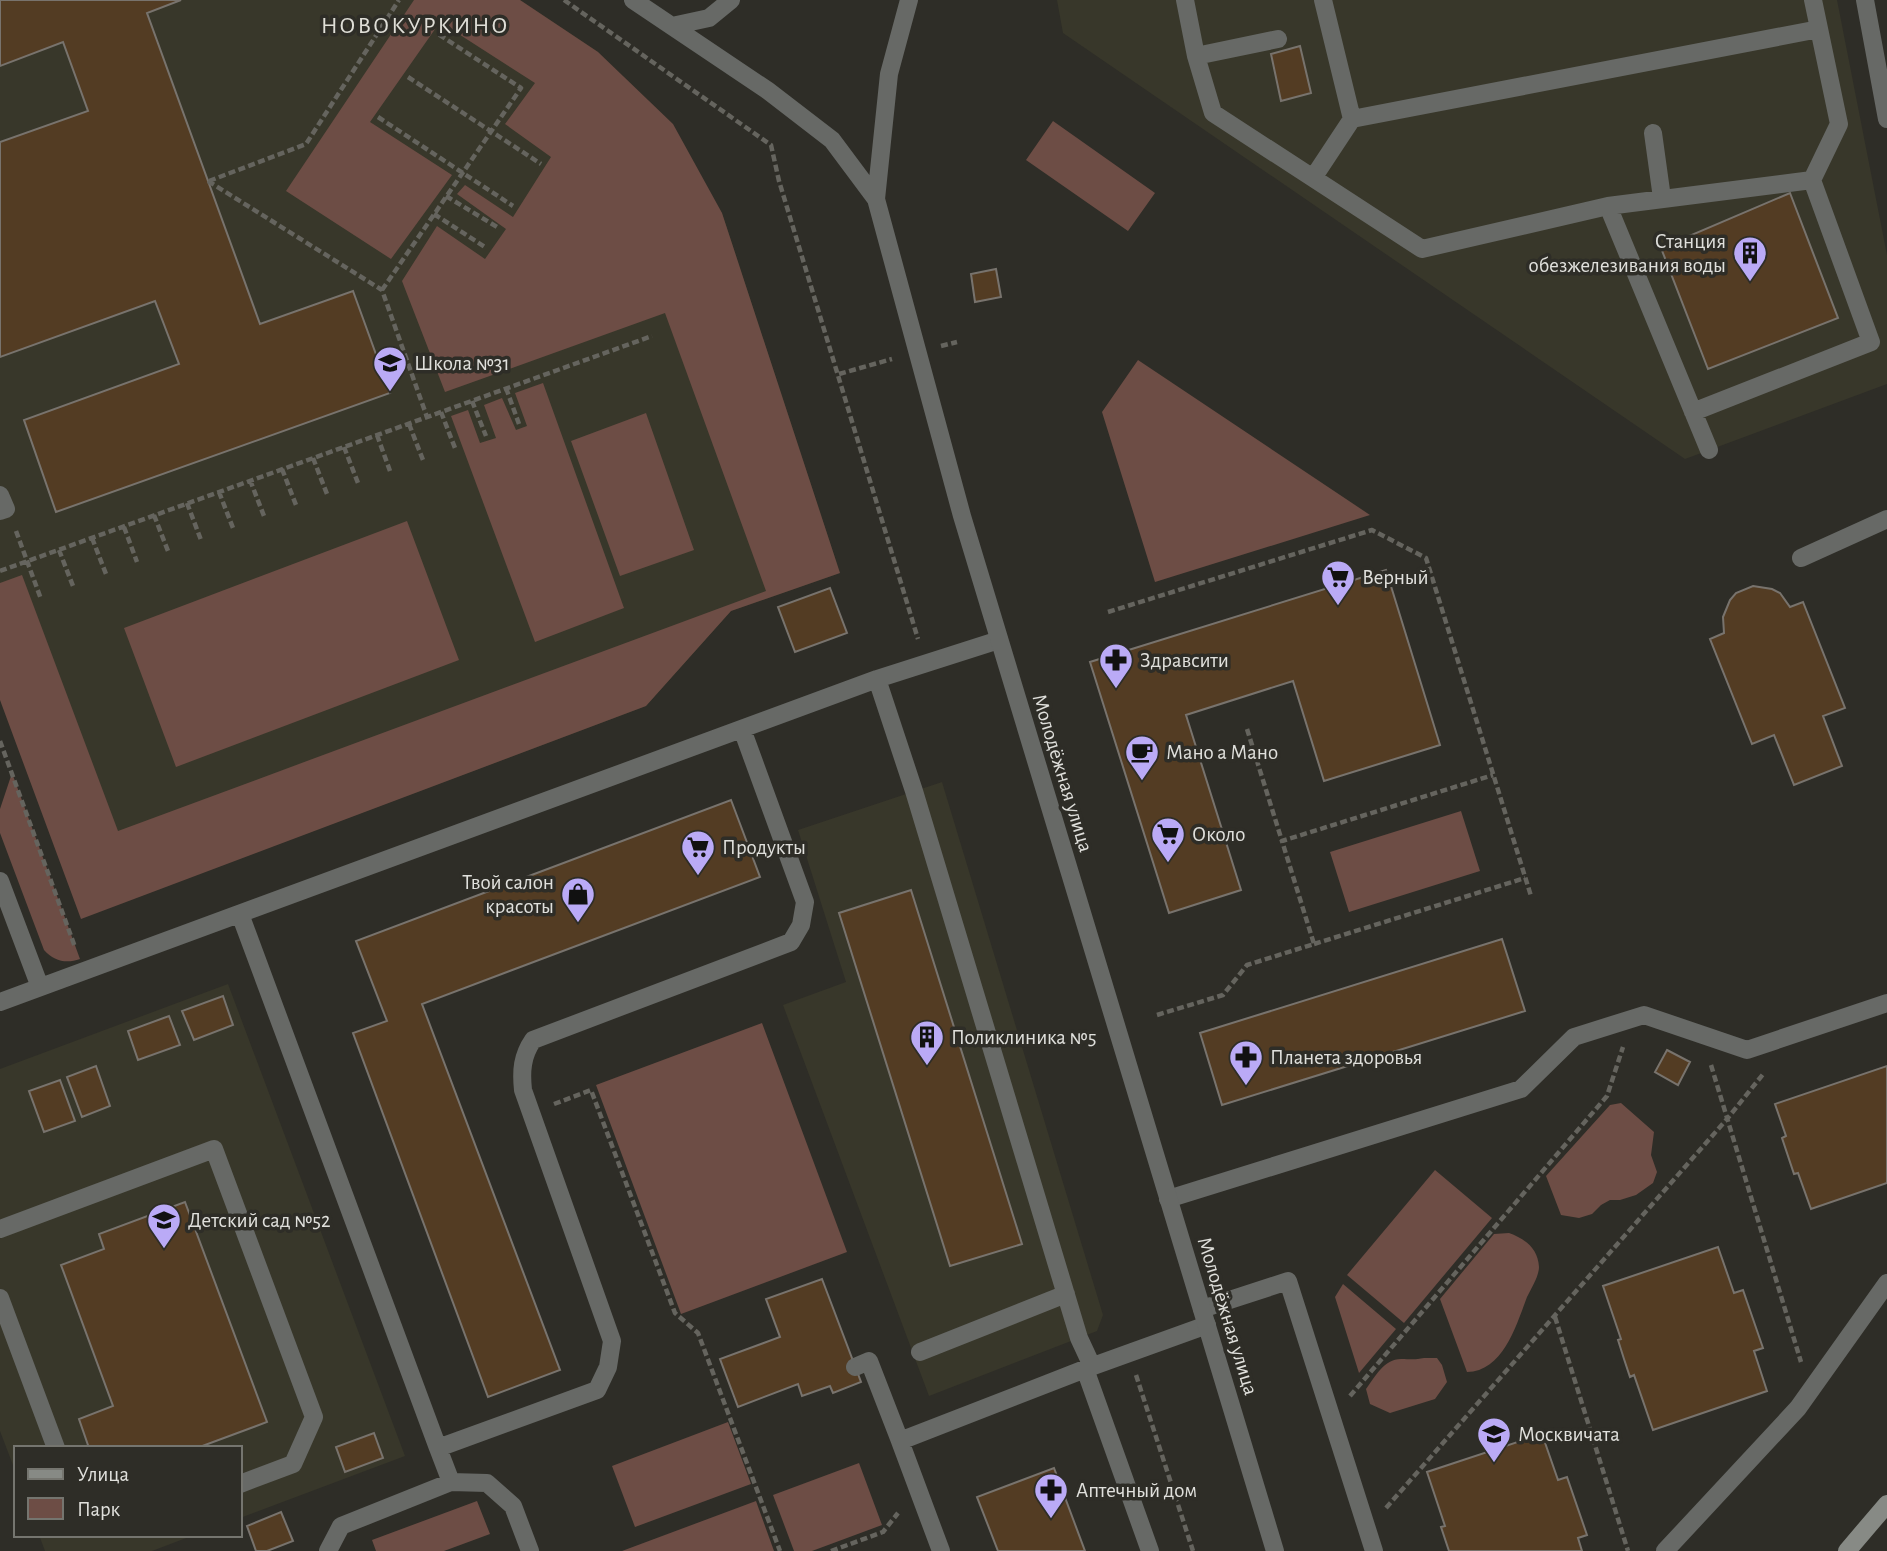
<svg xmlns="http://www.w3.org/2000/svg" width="1887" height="1551" viewBox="0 0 1887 1551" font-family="'Alegreya Sans',sans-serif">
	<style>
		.built { fill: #38372a }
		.green { fill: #6d4d45 }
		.building { fill: #533c23; stroke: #78736d; stroke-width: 2 }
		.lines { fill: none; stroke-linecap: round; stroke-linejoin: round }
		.path { stroke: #65645e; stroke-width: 4.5; stroke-dasharray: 7 3.5; stroke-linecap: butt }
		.service { stroke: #676966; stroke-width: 18 }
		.minor { stroke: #676966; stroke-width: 18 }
		.secondary { stroke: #878a85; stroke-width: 18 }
		.labels { text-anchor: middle; stroke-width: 7; stroke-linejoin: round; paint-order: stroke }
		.poi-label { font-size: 21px; fill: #e0e0dc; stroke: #2e2d27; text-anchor: start }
		.street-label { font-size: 21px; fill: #e0e0dc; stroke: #2e2d27 }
		.quarter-label { font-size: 24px; letter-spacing: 2px; fill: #dfded7; stroke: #2e2d27 }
	</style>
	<rect width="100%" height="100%" fill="#2e2d27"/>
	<path class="built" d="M 0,0 L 520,0 L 598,52 L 722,213 L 840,573 L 731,611 L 646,706 L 114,906 L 0,610 Z
		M 1057,0 L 1837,0 L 1887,255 L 1887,384 L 1685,459 L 1063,33 Z
		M 942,782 L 1103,1315 L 1097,1331 L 929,1396 L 783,1005 L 846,982 L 798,830 Z
		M 228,984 L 405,1456 L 240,1518 L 240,1448 L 16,1448 L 16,1473 L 0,1431 L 0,1069 Z
		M 39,1535 L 194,1535 L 152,1551 L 45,1551 Z"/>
	<path class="green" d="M 414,0 L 520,0 L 598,52 L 673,124 L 722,213 L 840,573 L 731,611 L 646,706 L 81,919 L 0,700 L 0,583 L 22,575 L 118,831 L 766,591 L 665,313 L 445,392 L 402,281 L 437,226 L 485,259 L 506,229 L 457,194 L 465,185 L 513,217 L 551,157 L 505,124 L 535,83 L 440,22 L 370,122 L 452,175 L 391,259 L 286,191 Z
		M 1053,121 L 1155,193 L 1128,231 L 1026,160 Z
		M 1138,360 L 1370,515 L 1155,582 L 1102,412 Z
		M 543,383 L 624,608 L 535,642 L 451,416 L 468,410 L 480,443 L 496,438 L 484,405 L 502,398 L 516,430 L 527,426 L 515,393 Z
		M 646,413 L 694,550 L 620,576 L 571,441 Z
		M 407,521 L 459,660 L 176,767 L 124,628 Z
		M 12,773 L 80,959 C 66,964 54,961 44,950 L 0,833 L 0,809 Z
		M 1461,811 L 1480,871 L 1349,912 L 1330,852 Z
		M 762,1023 L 847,1252 L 681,1314 L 596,1085 Z
		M 1621,1103 L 1654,1132 L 1651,1155 L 1657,1172 L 1653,1183 L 1636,1195 L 1620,1200 L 1610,1200 L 1601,1205 L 1592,1214 L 1579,1218 L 1561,1215 L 1546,1176 L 1610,1105 Z
		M 1435,1170 L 1492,1218 L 1404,1323 L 1347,1275 Z
		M 1509,1233 C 1525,1239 1538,1248 1539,1267 C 1539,1276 1531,1289 1527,1297 C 1516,1326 1503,1371 1467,1372 L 1440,1299 L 1494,1234 Z
		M 1343,1284 L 1396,1329 L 1359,1373 L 1335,1297 Z
		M 1424,1358 L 1437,1358 L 1442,1365 L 1447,1382 L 1435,1399 L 1390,1413 L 1370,1404 L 1366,1389 C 1375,1377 1384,1359 1401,1359 C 1410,1359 1415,1360 1424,1358 Z
		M 728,1422 L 751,1484 L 635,1527 L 612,1466 Z
		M 859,1463 L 882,1525 L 812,1551 L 794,1551 L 773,1495 Z
		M 477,1501 L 490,1534 L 444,1551 L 376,1551 L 372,1540 Z
		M 756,1501 L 774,1551 L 622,1551 Z"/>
	<path class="building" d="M 0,0 L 181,0 L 147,13 L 260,324 L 353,291 L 390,393 L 56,512 L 24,420 L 179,364 L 155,301 L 0,357 L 0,142 L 88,111 L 63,42 L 0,66 Z
		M 1300,46 L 1311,93 L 1281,101 L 1271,54 Z
		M 1790,193 L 1838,318 L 1708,369 L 1661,248 Z
		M 996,269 L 1001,297 L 975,302 L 971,274 Z
		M 1386,570 L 1440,745 L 1324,781 L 1293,681 L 1186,715 L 1241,890 L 1169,913 L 1090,662 Z
		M 1753,586 L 1772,589 L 1780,593 L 1790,607 L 1803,602 L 1845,708 L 1823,716 L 1842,766 L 1794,785 L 1774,735 L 1752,744 L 1710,639 L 1724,633 L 1723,617 L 1730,600 L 1736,593 Z
		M 830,588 L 847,633 L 795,652 L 778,607 Z
		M 731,800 L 760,877 L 422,1004 L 560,1370 L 488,1397 L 353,1033 L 387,1021 L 356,941 Z
		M 911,890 L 1022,1244 L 950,1266 L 839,913 Z
		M 1502,939 L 1525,1011 L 1222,1105 L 1200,1033 Z
		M 223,996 L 233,1025 L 194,1040 L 182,1011 Z
		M 169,1016 L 180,1045 L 138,1060 L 128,1031 Z
		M 1667,1050 L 1690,1062 L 1678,1085 L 1655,1072 Z
		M 96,1066 L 110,1106 L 82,1117 L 67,1077 Z
		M 1887,1066 L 1887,1183 L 1811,1209 L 1798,1173 L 1794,1174 L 1782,1138 L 1786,1136 L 1775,1104 Z
		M 60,1080 L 75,1121 L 44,1132 L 29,1091 Z
		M 185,1202 L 267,1422 L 197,1448 L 89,1448 L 79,1419 L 113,1406 L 61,1265 L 104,1249 L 99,1234 Z
		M 1718,1247 L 1734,1293 L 1743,1290 L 1763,1348 L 1754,1351 L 1767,1391 L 1653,1430 L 1634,1375 L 1630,1377 L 1624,1359 L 1618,1340 L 1621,1339 L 1603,1286 Z
		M 822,1279 L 861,1382 L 833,1393 L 830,1386 L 802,1396 L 798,1384 L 738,1407 L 720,1359 L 780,1337 L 766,1299 Z
		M 374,1433 L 383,1458 L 345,1472 L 336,1447 Z
		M 1542,1434 L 1558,1480 L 1567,1477 L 1587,1535 L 1578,1538 L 1582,1551 L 1449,1551 L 1441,1527 L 1445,1526 L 1427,1472 Z
		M 1054,1468 L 1085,1551 L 998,1551 L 977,1497 Z
		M 281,1512 L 293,1541 L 267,1551 L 256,1551 L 247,1526 Z"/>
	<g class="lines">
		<path class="path" d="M 564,0 L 771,145 L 779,181 L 918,639
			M 408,77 L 541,164
			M 378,117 L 513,206
			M 208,181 L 382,290 L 427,417
			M 209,181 L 306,144 L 399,0
			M 446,196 L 497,227
			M 434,214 L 485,247
			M 382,290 L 521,88 L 438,34
			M 941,346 L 957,342
			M 839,374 L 892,359
			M 506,388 L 519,424
			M 472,401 L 486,436
			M 441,412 L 455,448
			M 409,424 L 423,460
			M 377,435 L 390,471
			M 344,447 L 358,483
			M 313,458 L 327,494
			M 282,469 L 296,505
			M 250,480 L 264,516
			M 219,492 L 233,528
			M 187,503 L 201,540
			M 154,515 L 168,551
			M 124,527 L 137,562
			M 16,531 L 41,599
			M 92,538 L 106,574
			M 59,550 L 73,586
			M 0,571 L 652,336
			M 1108,612 L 1372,530 L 1426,558 L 1531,896
			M 1247,729 L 1282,841
			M 0,741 L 75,947
			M 1314,944 L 1525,878
			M 1157,1015 L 1223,995 L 1247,965 L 1314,944 L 1282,841 L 1493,775
			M 1711,1065 L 1801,1362
			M 554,1104 L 591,1090 L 675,1313 L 698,1333 L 780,1551
			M 1555,1317 L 1628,1551
			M 1136,1375 L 1193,1551
			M 1350,1396 L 1607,1096 L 1623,1047
			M 1386,1508 L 1727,1119 L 1764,1073
			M 831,1551 L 883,1532 L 898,1513"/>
		<path class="service" d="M 1185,0 L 1196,56 L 1213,113 L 1422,249 L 1608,206 L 1812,180 L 1839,124 L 1813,0
			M 1323,0 L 1352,119
			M 1865,0 L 1887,119
			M 1196,56 L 1278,39
			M 1653,133 L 1662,198
			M 1313,178 L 1352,119 L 1819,29
			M 1608,206 L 1709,450
			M 1693,412 L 1871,342 L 1812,180
			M 0,495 L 6,509 L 0,511
			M 1801,558 L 1887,519
			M 877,679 L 914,791 L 1079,1338 L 1092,1366
			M 0,881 L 40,987
			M 240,914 L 438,1448
			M 0,1002 L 877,679 L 999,640
			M 1168,1199 L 1521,1089 L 1574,1037 L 1644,1015 L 1747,1050 L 1887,1003
			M 0,1229 L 214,1149 L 314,1417 L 293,1464 L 240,1484
			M 0,1298 L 56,1448
			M 1202,1309 L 1288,1281 L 1374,1551
			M 920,1352 L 1066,1294
			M 855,1367 L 869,1361 L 900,1441
			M 1085,1369 L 1150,1551
			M 451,1482 L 438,1448 L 597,1390 L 608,1367 L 612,1341 L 523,1090 C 521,1071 522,1056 533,1040 L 791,942 L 801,925 L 805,902 L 742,729
			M 328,1551 L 341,1526 L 451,1482 L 487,1483 L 513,1506 L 530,1551
			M 941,1551 L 900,1441 L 1085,1369 L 1207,1325
			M 1665,1551 L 1798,1408 L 1887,1283"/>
		<path class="minor" d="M 633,0 L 767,90 L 832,140 L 876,199
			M 909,0 L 889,74 L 876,199 L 962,516 L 1275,1551
			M 672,26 L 709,18 L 731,0"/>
		<path class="secondary" d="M 1847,1551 L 1887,1504"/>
	</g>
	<defs>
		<g id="building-pin" transform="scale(1.75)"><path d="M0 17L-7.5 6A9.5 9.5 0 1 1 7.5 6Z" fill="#baaaf6" stroke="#2e2d27"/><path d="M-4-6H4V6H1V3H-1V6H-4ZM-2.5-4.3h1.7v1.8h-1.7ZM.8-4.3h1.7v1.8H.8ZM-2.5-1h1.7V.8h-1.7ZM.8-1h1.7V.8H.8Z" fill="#111"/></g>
		<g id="school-pin" transform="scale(1.75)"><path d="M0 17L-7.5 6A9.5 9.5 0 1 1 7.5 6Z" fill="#baaaf6" stroke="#2e2d27"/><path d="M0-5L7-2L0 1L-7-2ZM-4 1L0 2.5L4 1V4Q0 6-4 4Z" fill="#111"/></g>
		<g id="supermarket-pin" transform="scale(1.75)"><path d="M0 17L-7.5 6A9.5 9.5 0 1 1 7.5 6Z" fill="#baaaf6" stroke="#2e2d27"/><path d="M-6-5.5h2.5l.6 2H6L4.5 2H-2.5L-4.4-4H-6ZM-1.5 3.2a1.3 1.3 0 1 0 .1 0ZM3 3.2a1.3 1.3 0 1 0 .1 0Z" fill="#111"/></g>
		<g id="pharmacy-pin" transform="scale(1.75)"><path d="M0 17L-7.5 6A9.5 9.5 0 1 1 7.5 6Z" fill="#baaaf6" stroke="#2e2d27"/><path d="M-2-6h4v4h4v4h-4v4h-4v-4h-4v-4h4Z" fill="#111"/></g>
		<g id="cafe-pin" transform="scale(1.75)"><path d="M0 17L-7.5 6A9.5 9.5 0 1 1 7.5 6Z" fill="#baaaf6" stroke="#2e2d27"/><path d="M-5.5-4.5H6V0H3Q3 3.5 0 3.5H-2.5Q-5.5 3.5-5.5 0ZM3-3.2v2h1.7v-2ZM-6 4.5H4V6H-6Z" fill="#111"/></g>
		<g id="shop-pin" transform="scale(1.75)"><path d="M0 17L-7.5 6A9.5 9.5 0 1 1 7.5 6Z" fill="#baaaf6" stroke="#2e2d27"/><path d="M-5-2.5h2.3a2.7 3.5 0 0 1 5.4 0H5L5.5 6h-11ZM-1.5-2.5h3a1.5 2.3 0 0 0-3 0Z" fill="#111"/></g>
	</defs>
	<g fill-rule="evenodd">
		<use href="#building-pin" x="1750" y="253"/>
		<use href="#school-pin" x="390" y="363"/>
		<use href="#supermarket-pin" x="1338" y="577"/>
		<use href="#pharmacy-pin" x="1116" y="660"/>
		<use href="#cafe-pin" x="1142" y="752"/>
		<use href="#supermarket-pin" x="1168" y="834"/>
		<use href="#supermarket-pin" x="698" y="847"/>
		<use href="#shop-pin" x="578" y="894"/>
		<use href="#building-pin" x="927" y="1037"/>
		<use href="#pharmacy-pin" x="1246" y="1057"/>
		<use href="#school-pin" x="164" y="1220"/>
		<use href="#school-pin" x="1494" y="1434"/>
		<use href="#pharmacy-pin" x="1051" y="1490"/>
	</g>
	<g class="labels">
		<g class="poi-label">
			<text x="1726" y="248" text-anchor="end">Станция<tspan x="1726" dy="24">обезжелезивания воды</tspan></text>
			<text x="414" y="370">Школа №31</text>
			<text x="1362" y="584">Верный</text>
			<text x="1140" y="667">Здравсити</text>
			<text x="1166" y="759">Мано а Мано</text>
			<text x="1192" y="841">Около</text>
			<text x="722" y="854">Продукты</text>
			<text x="554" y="889" text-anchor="end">Твой салон<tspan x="554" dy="24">красоты</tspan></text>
			<text x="951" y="1044">Поликлиника №5</text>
			<text x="1270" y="1064">Планета здоровья</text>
			<text x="188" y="1227">Детский сад №52</text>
			<text x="1518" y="1441">Москвичата</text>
			<text x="1076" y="1497">Аптечный дом</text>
		</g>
		<g class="street-label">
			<text transform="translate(1063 773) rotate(73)" y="7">Молодёжная улица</text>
			<text transform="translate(1228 1316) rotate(73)" y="7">Молодёжная улица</text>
		</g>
		<g class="quarter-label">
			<text x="415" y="33">НОВОКУРКИНО</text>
		</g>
	</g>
	<rect x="14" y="1446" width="228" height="91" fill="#2e2d27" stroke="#75756f" stroke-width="2"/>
	<rect x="28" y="1469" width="35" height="10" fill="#878a85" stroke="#75756f" stroke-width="2"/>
	<text x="77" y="1481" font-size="21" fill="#e0e0dc">Улица</text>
	<rect x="28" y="1498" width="35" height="21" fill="#6d4d45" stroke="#75756f" stroke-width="2"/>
	<text x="77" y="1516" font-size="21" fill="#e0e0dc">Парк</text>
</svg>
